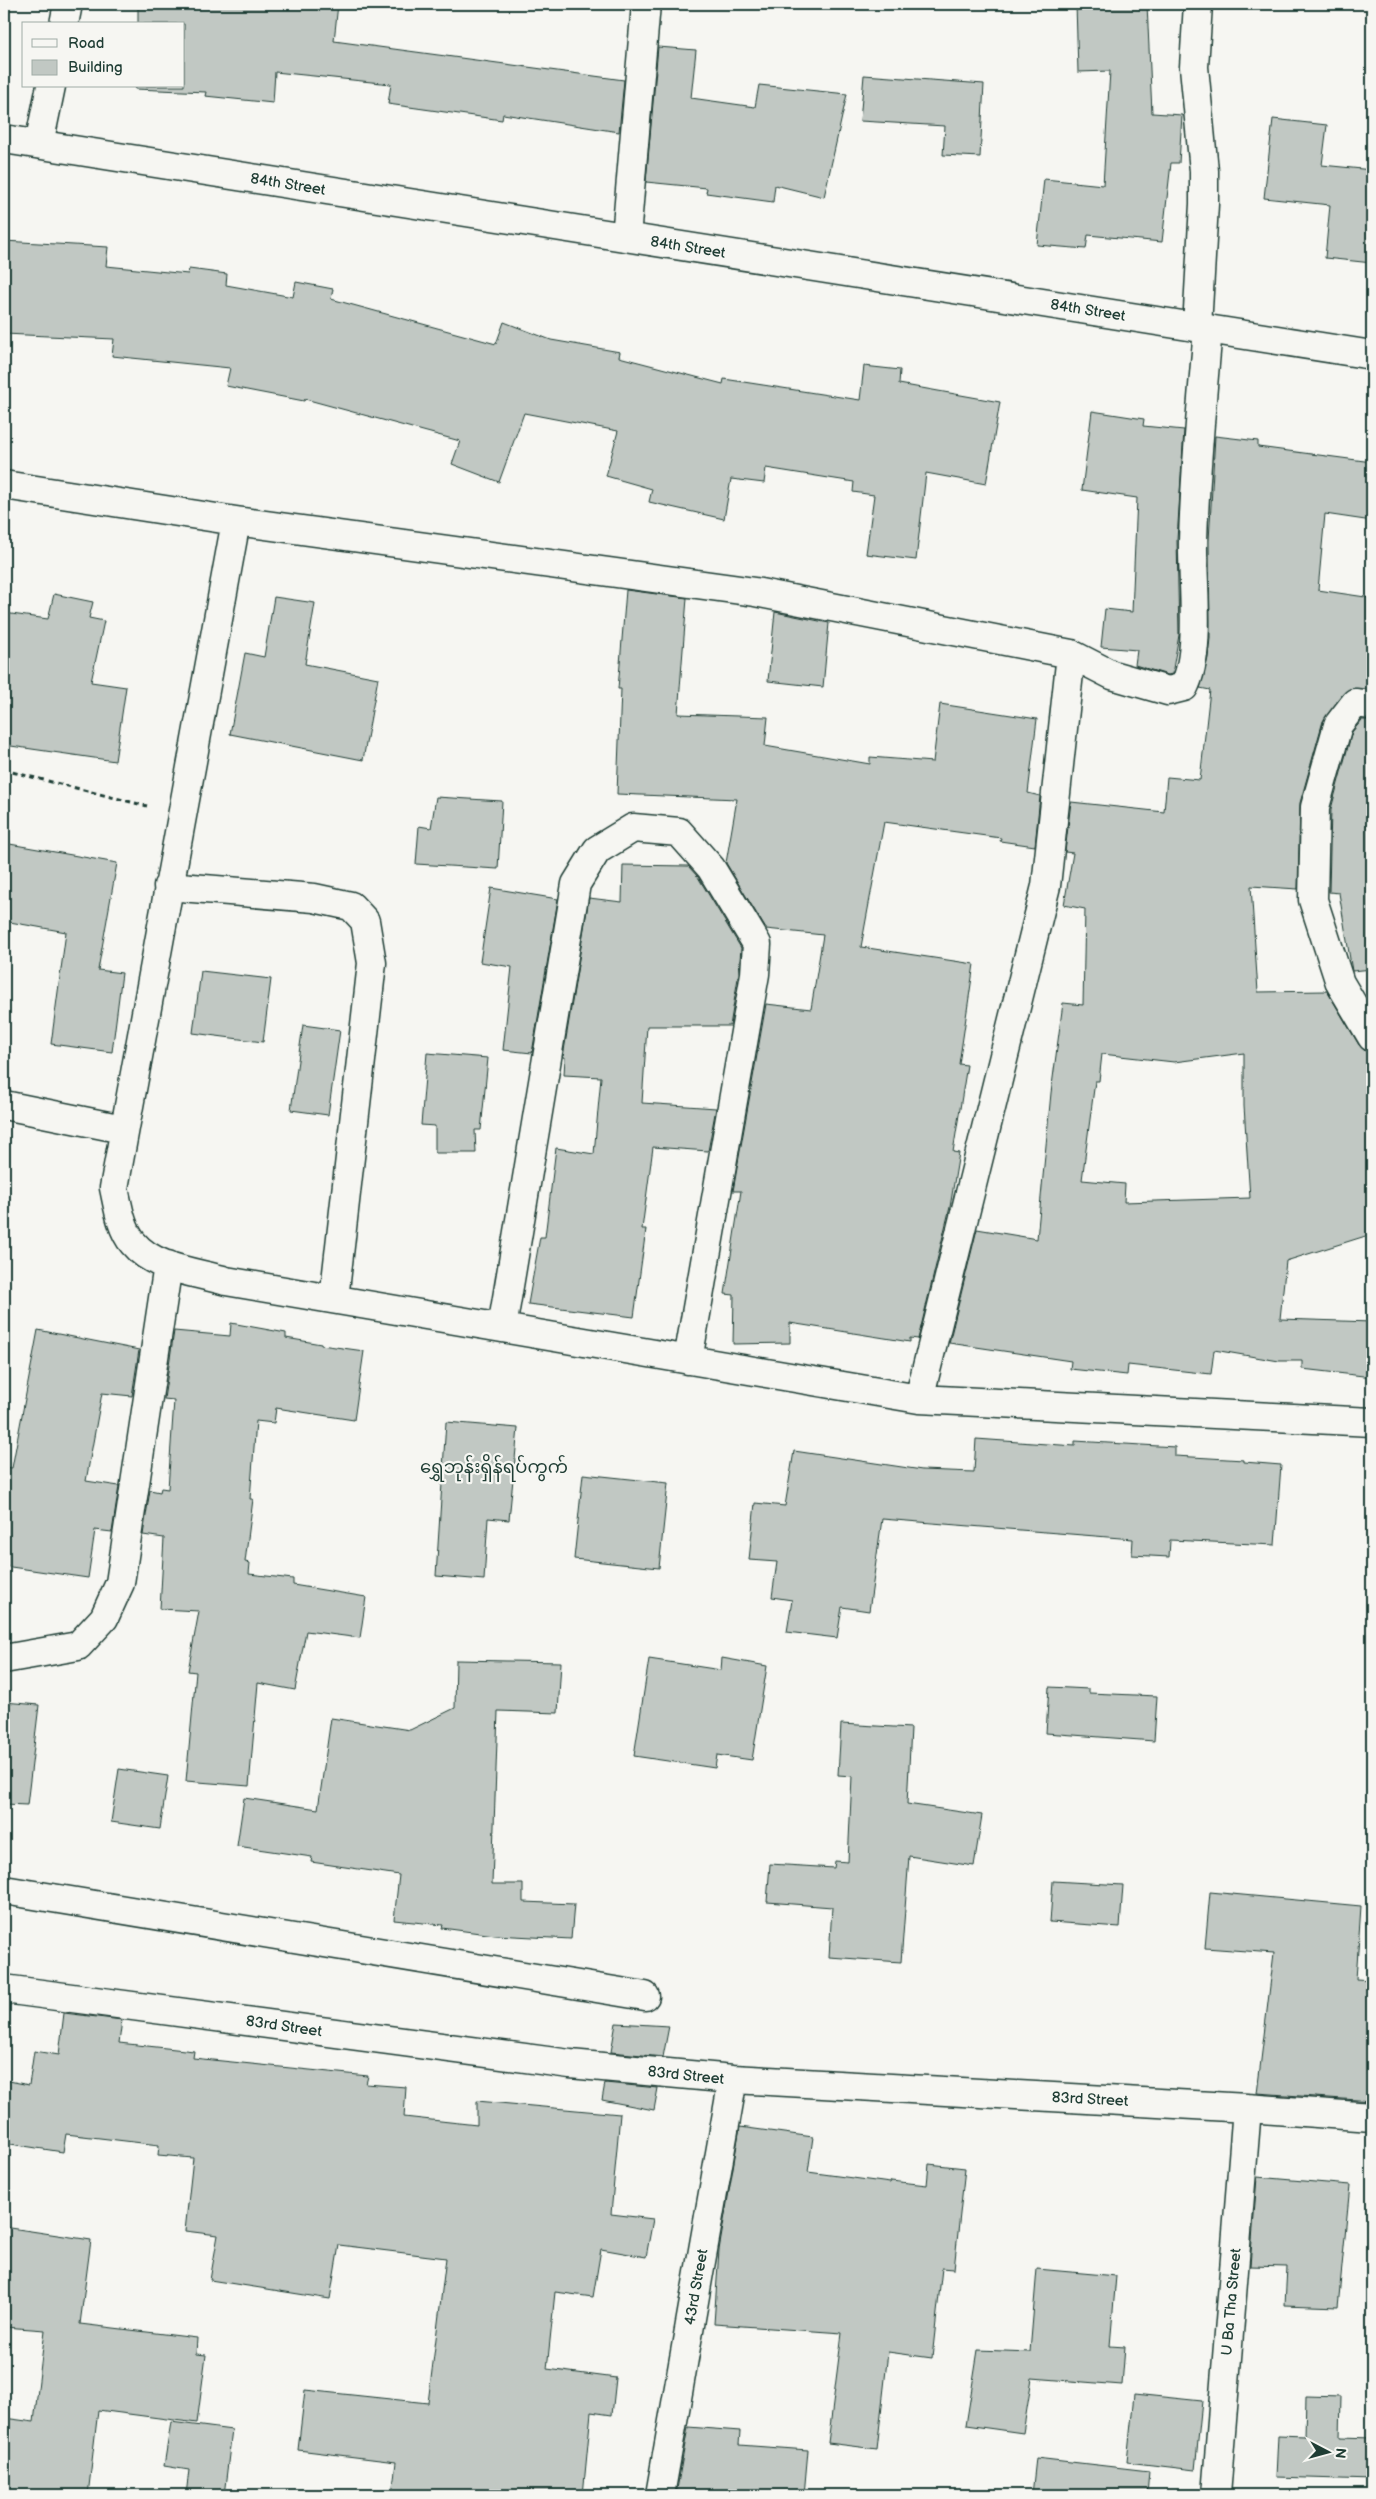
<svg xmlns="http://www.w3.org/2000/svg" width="1376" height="2499" viewBox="0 0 1376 2499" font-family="'Balsamiq Sans','Noto Sans Myanmar',sans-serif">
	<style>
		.building { fill: #c1c8c3; stroke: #1f3d34; fill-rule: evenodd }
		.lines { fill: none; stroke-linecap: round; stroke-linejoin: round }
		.minor-casing { stroke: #1f3d34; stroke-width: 31 }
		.primary-casing { stroke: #1f3d34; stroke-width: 31 }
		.path { stroke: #1f3d34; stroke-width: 3; stroke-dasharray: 5 4; stroke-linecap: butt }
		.minor { stroke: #f6f6f2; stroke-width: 28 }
		.primary { stroke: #f6f6f2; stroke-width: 28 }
		.labels { text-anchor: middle; stroke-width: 4.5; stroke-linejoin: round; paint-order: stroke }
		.street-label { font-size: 15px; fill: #1f3d34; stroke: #f6f6f2 }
		.quarter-label { font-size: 18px; fill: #1f3d34; stroke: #f6f6f2 }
	</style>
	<rect width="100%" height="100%" fill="#f6f6f2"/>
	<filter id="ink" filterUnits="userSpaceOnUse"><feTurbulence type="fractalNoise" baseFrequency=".02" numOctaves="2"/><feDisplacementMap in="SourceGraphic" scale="10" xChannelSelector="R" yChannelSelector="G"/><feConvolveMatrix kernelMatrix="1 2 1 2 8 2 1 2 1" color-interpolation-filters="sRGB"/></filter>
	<g filter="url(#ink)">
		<path class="building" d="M 138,4 L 338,4 L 334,41 L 624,80 L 619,132 L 503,114 L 502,120 L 388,104 L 391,84 L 275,72 L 273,103 L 205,96 L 206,92 L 135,89 L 136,86 L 184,86 L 184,24 L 138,24 Z
			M 1076,4 L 1147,4 L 1152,113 L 1182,115 L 1179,163 L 1171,163 L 1162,242 L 1088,235 L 1086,249 L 1037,245 L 1044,179 L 1103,185 L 1110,71 L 1078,72 Z
			M 658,47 L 696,50 L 691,98 L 755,107 L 759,85 L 847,94 L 824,197 L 775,185 L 773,202 L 706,193 L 707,188 L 646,182 Z
			M 864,75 L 984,84 L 980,157 L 943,155 L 945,126 L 860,121 Z
			M 1273,119 L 1327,125 L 1322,165 L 1372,170 L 1372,263 L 1325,258 L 1330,205 L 1264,198 Z
			M 4,241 L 108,247 L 106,266 L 188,274 L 189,269 L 227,274 L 226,285 L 293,297 L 296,282 L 333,289 L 331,299 L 496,344 L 504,322 L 551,340 L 620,352 L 619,357 L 723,384 L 724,379 L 860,400 L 864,366 L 900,370 L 899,384 L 1000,402 L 986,484 L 926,473 L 916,560 L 866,554 L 874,495 L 853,492 L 854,482 L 766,468 L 764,483 L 731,479 L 724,519 L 649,502 L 652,489 L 606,476 L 618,431 L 524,413 L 499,482 L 452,464 L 460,441 L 305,399 L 304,401 L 226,386 L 230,368 L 112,356 L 114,339 L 4,334 Z
			M 1092,411 L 1144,419 L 1143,426 L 1184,430 L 1177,540 L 1179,635 L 1172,674 L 1168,675 L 1135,665 L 1137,650 L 1101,647 L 1105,609 L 1132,612 L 1137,498 L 1082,490 Z
			M 1215,436 L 1258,441 L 1258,447 L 1372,462 L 1372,521 L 1325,514 L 1318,590 L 1372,598 L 1372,689 L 1349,689 L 1323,721 L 1300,803 L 1298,889 L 1251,886 L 1258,992 L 1327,991 L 1359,1045 L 1365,1051 L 1372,1053 L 1372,1234 L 1286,1261 L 1280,1319 L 1372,1322 L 1372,1377 L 1302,1369 L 1302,1361 L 1279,1361 L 1214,1350 L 1211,1374 L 1128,1365 L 1127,1375 L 1070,1369 L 1071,1361 L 949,1343 L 977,1229 L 1037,1239 L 1051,1093 L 1063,1003 L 1083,1005 L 1085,909 L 1064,905 L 1073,853 L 1065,852 L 1071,802 L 1164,812 L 1167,777 L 1200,780 L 1210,690 L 1200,688 L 1208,658 L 1210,638 L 1209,541 ZM 1244,1053 L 1244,1106 L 1250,1198 L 1124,1202 L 1125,1184 L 1082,1180 L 1095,1081 L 1099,1081 L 1102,1054 L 1174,1062 Z
			M 626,590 L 687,598 L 678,714 L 768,717 L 765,746 L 870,764 L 870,757 L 933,762 L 940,704 L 1037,719 L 1028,793 L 1040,796 L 1035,846 L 1000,841 L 1001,838 L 884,822 L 861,947 L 974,964 L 959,1064 L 967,1065 L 953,1152 L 959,1153 L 950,1207 L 918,1339 L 910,1338 L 910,1342 L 790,1323 L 790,1343 L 733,1344 L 734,1295 L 725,1294 L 741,1191 L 733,1191 L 766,1004 L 811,1009 L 823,935 L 766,929 L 726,863 L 737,799 L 617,794 L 621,689 L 618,689 Z
			M 54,594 L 93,602 L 89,618 L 104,621 L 91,682 L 126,687 L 115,761 L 4,745 L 4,613 L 48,619 Z
			M 274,597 L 315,603 L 305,664 L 378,678 L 363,760 L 230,734 L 245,653 L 264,657 Z
			M 775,612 L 829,623 L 823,687 L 768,681 Z
			M 1362,720 L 1372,720 L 1372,969 L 1352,971 L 1339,893 L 1329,892 L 1331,809 L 1352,732 Z
			M 436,797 L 502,801 L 498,869 L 416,864 L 419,826 L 431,828 Z
			M 4,843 L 117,863 L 98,970 L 122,973 L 112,1052 L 51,1044 L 66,932 L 4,921 Z
			M 623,865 L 688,866 L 698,877 L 741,948 L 739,972 L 730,1026 L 647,1026 L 642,1103 L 716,1108 L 708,1151 L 653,1147 L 642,1229 L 646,1229 L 634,1317 L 528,1304 L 540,1237 L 545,1237 L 556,1148 L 594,1154 L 601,1077 L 564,1075 L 565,1057 L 563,1057 L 589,898 L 622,902 Z
			M 491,888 L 558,899 L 532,1053 L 503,1050 L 512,967 L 480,962 Z
			M 201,971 L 271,979 L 263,1042 L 193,1033 Z
			M 303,1025 L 340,1030 L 328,1115 L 291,1110 Z
			M 427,1053 L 488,1058 L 481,1130 L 475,1130 L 476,1153 L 435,1153 L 435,1126 L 421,1125 Z
			M 231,1323 L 286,1333 L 286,1338 L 321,1344 L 321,1345 L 364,1351 L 354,1420 L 276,1408 L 274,1423 L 256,1421 L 250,1499 L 253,1499 L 245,1562 L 250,1563 L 249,1574 L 293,1579 L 293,1585 L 366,1597 L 360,1638 L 306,1631 L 295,1690 L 258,1683 L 249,1786 L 186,1781 L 196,1672 L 188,1671 L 199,1611 L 160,1609 L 164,1538 L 143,1535 L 150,1490 L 160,1492 L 161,1488 L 168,1489 L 174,1400 L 164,1399 L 174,1331 L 230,1336 Z
			M 38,1330 L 139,1350 L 132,1396 L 102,1393 L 86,1481 L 119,1486 L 112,1532 L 95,1530 L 88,1578 L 4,1566 L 4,1467 L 12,1468 Z
			M 446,1422 L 518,1428 L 509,1520 L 488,1518 L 484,1580 L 436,1576 Z
			M 976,1439 L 1075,1446 L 1075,1441 L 1175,1447 L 1175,1456 L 1244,1460 L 1244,1462 L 1281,1465 L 1275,1545 L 1170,1540 L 1169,1557 L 1132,1555 L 1133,1539 L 882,1519 L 869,1611 L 842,1607 L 837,1638 L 787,1632 L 792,1600 L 772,1597 L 777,1562 L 749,1560 L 755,1503 L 785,1506 L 794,1451 L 922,1470 L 974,1472 Z
			M 583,1474 L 668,1483 L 659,1568 L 574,1559 Z
			M 722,1658 L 767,1666 L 752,1760 L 717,1755 L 715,1768 L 634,1756 L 649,1659 L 721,1670 Z
			M 456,1660 L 561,1662 L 558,1713 L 498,1711 L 492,1884 L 523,1884 L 523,1902 L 574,1904 L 571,1939 L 495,1935 L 442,1928 L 443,1925 L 394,1920 L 399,1875 L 311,1862 L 312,1857 L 237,1846 L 244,1798 L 318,1809 L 331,1718 L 410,1730 L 455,1708 Z
			M 1049,1687 L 1089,1689 L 1089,1693 L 1157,1696 L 1154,1741 L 1046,1733 Z
			M 4,1702 L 39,1705 L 27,1805 L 4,1804 Z
			M 841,1724 L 911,1728 L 907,1804 L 982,1815 L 974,1866 L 909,1856 L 901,1962 L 829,1957 L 832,1907 L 767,1902 L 770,1864 L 834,1868 L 835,1861 L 848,1862 L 852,1776 L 838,1775 Z
			M 119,1769 L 168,1776 L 160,1829 L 111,1822 Z
			M 1053,1881 L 1123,1885 L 1120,1927 L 1050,1922 Z
			M 1210,1892 L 1361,1906 L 1356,1979 L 1372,1980 L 1372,2101 L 1257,2093 L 1274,1953 L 1205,1948 Z
			M 64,2013 L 122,2020 L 119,2043 L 194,2051 L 193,2058 L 368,2076 L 366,2084 L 406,2087 L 404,2117 L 477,2125 L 477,2101 L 620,2114 L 611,2214 L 653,2219 L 646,2257 L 601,2249 L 593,2297 L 555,2292 L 547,2369 L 616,2378 L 612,2415 L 591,2412 L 583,2495 L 392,2495 L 396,2462 L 298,2450 L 305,2390 L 428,2403 L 446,2258 L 339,2245 L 330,2299 L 210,2280 L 218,2235 L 185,2231 L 193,2158 L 158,2155 L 159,2145 L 66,2134 L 63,2152 L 4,2143 L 4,2080 L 29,2085 L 34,2051 L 59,2055 Z
			M 616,2023 L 669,2026 L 663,2057 L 611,2052 Z
			M 605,2083 L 658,2088 L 654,2110 L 602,2100 Z
			M 740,2127 L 813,2137 L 808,2172 L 890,2183 L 891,2181 L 927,2185 L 929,2164 L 965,2168 L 954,2269 L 942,2268 L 932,2358 L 888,2352 L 877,2449 L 828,2443 L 842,2333 L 714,2324 L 719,2250 Z
			M 1257,2177 L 1350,2185 L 1338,2307 L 1285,2305 L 1287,2267 L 1250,2266 Z
			M 4,2227 L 91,2240 L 80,2324 L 197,2338 L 196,2354 L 206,2355 L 197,2423 L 98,2410 L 88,2495 L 4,2495 L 4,2418 L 34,2422 L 45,2330 L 4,2327 Z
			M 1037,2269 L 1116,2276 L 1110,2346 L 1125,2347 L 1122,2385 L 1032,2378 L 1023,2433 L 966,2425 L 978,2350 L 1030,2352 Z
			M 1134,2394 L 1202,2401 L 1195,2470 L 1127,2462 Z
			M 1306,2396 L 1341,2397 L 1340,2437 L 1372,2438 L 1372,2480 L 1276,2477 L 1278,2435 L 1305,2436 Z
			M 171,2422 L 232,2430 L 224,2495 L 186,2495 L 189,2470 L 164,2466 Z
			M 688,2427 L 740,2431 L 739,2445 L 808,2450 L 804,2495 L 676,2495 Z
			M 1036,2458 L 1149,2471 L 1147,2495 L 1032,2495 Z"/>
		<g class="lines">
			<g class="minor-casing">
				<path id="minor" d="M 64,24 L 68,4
					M 39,144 L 51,86
					M 626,237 L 646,4
					M 1197,327 L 1204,204 L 1204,171 L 1194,67 L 1198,4
					M 4,485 L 236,521 L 755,592 L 1071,654 L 1112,675 L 1168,691 L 1184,687 C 1202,652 1192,582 1193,541 C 1195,470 1202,399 1208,329
					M 236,521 L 114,1188 C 118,1206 121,1229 133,1243 C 154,1269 196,1272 226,1281 L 919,1399 L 1372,1422
					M 1372,705 L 1355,703 L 1338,725 L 1315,807 L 1313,900 L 1340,983 L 1372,1037
					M 168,886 L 314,898 L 351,906 L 365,921 L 372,963 L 334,1299
					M 4,1105 L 123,1129
					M 502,1328 L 576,884 L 597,850 L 633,828 L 679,832 L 711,868 L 757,944 L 755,974 L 688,1360
					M 919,1399 L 1046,886 L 1071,654
					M 4,1659 L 78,1646 L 104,1618 L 120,1583 L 168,1265
					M 4,1890 L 645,1996
					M 4,1989 L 570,2064 L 733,2079 L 1247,2108 L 1372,2117
					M 660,2495 L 733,2079
					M 1216,2495 L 1247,2108"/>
			</g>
			<g class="primary-casing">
				<path id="primary" d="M 4,139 L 1372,355"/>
			</g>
			<path class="path" d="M 4,770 L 147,806"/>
			<use href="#minor" class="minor"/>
			<use href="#primary" class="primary"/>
		</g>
	</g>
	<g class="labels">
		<g class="street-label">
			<text transform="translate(288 184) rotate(9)" y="5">84th Street</text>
			<text transform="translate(688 247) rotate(9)" y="5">84th Street</text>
			<text transform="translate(1088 310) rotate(9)" y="5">84th Street</text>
			<text transform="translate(284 2026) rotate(8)" y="5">83rd Street</text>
			<text transform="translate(686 2075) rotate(6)" y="5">83rd Street</text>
			<text transform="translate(1090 2099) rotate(3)" y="5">83rd Street</text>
			<text transform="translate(696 2287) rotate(-80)" y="5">43rd Street</text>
			<text transform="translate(1231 2302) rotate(-85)" y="5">U Ba Tha Street</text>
		</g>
		<g class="quarter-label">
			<text x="494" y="1473">ရွှေဘုန်းရှိန်ရပ်ကွက်</text>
		</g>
	</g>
	<rect width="1376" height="2499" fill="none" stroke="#f6f6f2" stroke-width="20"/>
	<rect x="10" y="10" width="1356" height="2479" fill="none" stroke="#1f3d34" stroke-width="2" filter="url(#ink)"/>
	<rect x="22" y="22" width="162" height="65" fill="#f6f6f2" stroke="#a0aca6"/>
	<rect x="32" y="39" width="25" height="8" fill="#f6f6f2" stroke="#a0aca6"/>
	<text x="68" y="48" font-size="15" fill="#1f3d34">Road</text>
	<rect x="32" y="60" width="25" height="15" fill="#c1c8c3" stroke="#a0aca6"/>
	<text x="68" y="72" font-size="15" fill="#1f3d34">Building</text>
	<g transform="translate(1328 2452) rotate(96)" stroke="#f6f6f2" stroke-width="4" paint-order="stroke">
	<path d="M0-4L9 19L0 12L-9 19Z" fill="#1f3d34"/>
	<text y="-8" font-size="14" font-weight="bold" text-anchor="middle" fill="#1f3d34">N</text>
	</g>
</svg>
